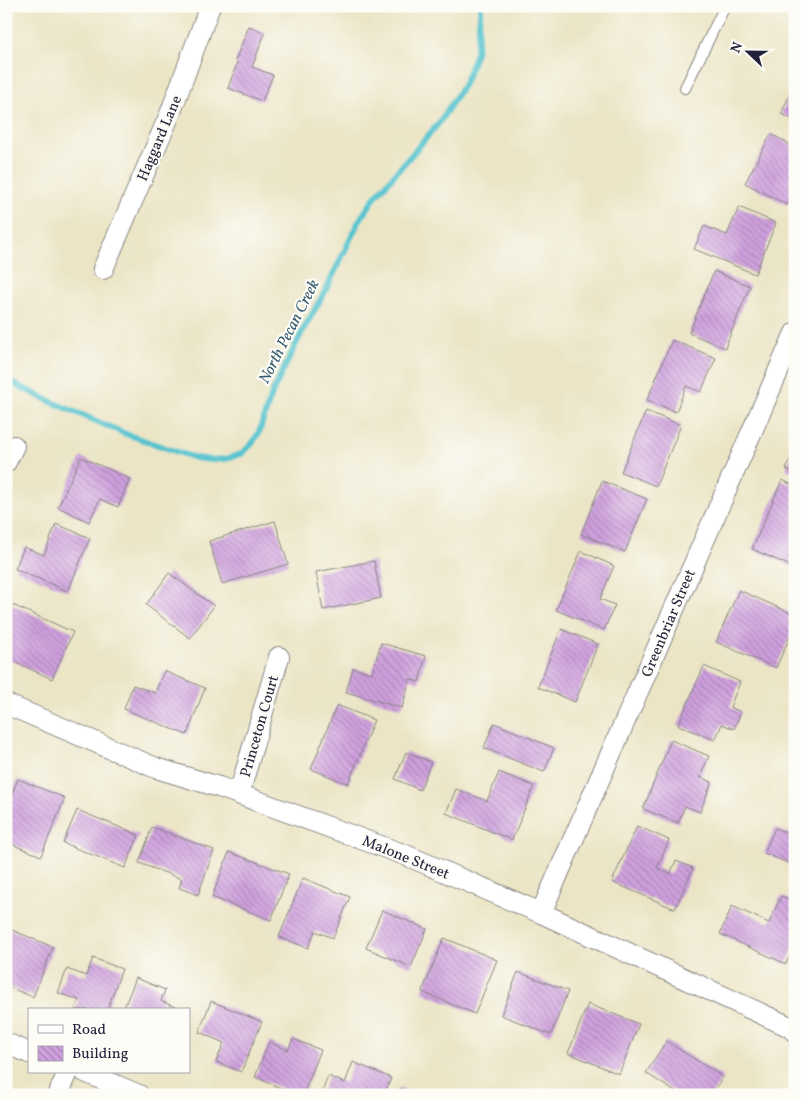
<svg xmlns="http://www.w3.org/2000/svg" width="801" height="1101" viewBox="0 0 801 1101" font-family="Vollkorn,serif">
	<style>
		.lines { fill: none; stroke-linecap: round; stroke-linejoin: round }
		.stream { stroke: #58c4cf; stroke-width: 6 }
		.building { fill: url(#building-back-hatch) }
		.service-casing { stroke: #868480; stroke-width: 12 }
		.minor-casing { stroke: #868480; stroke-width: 22 }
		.service { stroke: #fff; stroke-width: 10 }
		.minor { stroke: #fff; stroke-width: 20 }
		.labels { text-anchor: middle; stroke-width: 4.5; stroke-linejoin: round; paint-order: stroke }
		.street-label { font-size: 15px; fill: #22223b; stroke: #fdfcf7 }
		.water-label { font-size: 16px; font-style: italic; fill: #355b6f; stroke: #fdfcf7 }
	</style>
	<defs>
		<pattern id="building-back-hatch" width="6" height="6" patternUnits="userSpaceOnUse" patternTransform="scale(1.25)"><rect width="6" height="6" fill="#cfa0de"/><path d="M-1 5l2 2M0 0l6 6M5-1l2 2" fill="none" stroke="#a882b5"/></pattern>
	</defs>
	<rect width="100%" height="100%" fill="#fdfcf7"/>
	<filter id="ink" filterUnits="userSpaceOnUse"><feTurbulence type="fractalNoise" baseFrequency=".02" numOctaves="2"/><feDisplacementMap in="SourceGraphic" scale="10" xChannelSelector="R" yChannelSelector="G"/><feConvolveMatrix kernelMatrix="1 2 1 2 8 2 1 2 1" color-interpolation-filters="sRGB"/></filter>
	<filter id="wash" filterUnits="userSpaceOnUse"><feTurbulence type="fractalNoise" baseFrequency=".0096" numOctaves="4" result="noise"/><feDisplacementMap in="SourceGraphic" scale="20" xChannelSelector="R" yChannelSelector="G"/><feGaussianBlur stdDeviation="1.12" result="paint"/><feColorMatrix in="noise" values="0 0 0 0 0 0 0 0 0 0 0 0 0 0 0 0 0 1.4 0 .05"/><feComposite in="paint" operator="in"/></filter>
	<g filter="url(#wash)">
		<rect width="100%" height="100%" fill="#ebe5c6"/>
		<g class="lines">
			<path class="stream" d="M 6,380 L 43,398 L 126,434 L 195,458 L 212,460 L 226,459 L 241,454 L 252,444 L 259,432 L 273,391 L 303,330 L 326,290 L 359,221 L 375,197 L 439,123 L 464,84 L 476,53 L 481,6"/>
		</g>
		<g id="blocks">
			<path class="building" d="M 249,26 L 265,33 L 252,67 L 273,75 L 262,101 L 228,88 L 237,63 L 235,61 Z
				M 795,83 L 795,120 L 781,114 Z
				M 771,134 L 795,147 L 795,190 L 787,205 L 745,183 Z
				M 739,207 L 776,223 L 755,274 L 694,249 L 704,226 L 727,235 Z
				M 714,271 L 750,286 L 725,348 L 689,333 Z
				M 672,340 L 716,358 L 701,392 L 686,386 L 676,412 L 647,400 Z
				M 646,411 L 681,425 L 656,486 L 621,472 Z
				M 795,448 L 795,473 L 786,469 Z
				M 81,457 L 130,479 L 118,507 L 100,499 L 89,522 L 58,507 Z
				M 782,480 L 795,486 L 795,568 L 752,549 Z
				M 602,481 L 647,499 L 625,552 L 581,534 Z
				M 275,521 L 288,564 L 222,584 L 209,541 Z
				M 56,524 L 90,538 L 68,591 L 15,569 L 24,547 L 44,555 Z
				M 581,551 L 614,566 L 600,599 L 615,605 L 604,630 L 556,610 Z
				M 374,561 L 381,598 L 323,610 L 316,572 Z
				M 169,573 L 214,606 L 190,638 L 146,605 Z
				M 739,590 L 795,615 L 795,625 L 776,668 L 716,642 Z
				M 6,602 L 73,632 L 52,679 L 6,658 Z
				M 561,629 L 598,644 L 575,702 L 538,687 Z
				M 381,643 L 426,656 L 419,682 L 410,679 L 402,708 L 346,692 L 353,668 L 372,673 Z
				M 704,666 L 740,682 L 730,707 L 741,712 L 734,729 L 722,724 L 715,740 L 678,725 Z
				M 164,671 L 205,688 L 187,735 L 124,709 L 133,685 L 155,693 Z
				M 337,705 L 374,720 L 348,784 L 311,769 Z
				M 494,723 L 554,748 L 544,772 L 484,748 Z
				M 671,740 L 709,756 L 700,777 L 712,782 L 700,812 L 685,806 L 678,823 L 643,809 Z
				M 406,752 L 431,762 L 420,790 L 395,779 Z
				M 499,772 L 534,786 L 512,840 L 446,813 L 456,789 L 487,801 Z
				M 18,779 L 65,798 L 41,856 L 6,842 L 6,807 Z
				M 77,810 L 139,835 L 125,868 L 63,843 Z
				M 637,826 L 669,840 L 657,868 L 670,874 L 676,861 L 693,868 L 675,909 L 612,882 Z
				M 152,827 L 214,850 L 198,895 L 179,888 L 182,879 L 139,863 Z
				M 775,828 L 795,836 L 795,866 L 764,853 Z
				M 229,852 L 289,874 L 271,920 L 212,897 Z
				M 303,878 L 350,897 L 333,938 L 315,931 L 308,948 L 279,937 Z
				M 781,896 L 795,902 L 795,945 L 786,964 L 720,934 L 732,906 L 769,923 Z
				M 382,910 L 427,929 L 411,967 L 366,948 Z
				M 7,928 L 53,947 L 33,997 L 6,986 Z
				M 444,938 L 497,960 L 475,1014 L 422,992 Z
				M 93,958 L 122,969 L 107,1010 L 75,1010 L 79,1000 L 58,993 L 67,969 L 86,976 Z
				M 518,972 L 568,991 L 551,1035 L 501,1015 Z
				M 136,978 L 165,990 L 161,1001 L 182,1010 L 123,1010 Z
				M 211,1001 L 262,1022 L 241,1072 L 216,1062 L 224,1043 L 199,1032 Z
				M 588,1004 L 639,1024 L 619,1074 L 568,1053 Z
				M 293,1039 L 321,1050 L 303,1095 L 297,1095 L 255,1077 L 269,1042 L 288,1050 Z
				M 666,1041 L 723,1077 L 711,1095 L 680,1095 L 646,1073 Z
				M 353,1062 L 391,1078 L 384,1095 L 321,1095 L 328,1076 L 345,1083 Z
				M 400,1088 L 416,1095 L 398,1095 Z"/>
		</g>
	</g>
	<g filter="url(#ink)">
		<use href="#blocks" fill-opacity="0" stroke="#868480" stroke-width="1"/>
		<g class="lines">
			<g class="service-casing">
				<path id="service" d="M 685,88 L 725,6"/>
			</g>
			<g class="minor-casing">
				<path id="minor" d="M 103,269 L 170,114 L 210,6
					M 6,462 L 14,446
					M 6,704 L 156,768 L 219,787 L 408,856 L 541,913 L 790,1027 L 795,1032
					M 239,794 L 279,657
					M 541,913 L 795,333
					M 6,1043 L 29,1053
					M 85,1072 L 139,1095
					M 58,1095 L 68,1072"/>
			</g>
			<use href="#service" class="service"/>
			<use href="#minor" class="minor"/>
		</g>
	</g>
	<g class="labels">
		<g class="street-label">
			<text transform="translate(159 138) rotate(-67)" y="5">Haggard Lane</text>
			<text transform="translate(668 623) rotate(-67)" y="5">Greenbriar Street</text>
			<text transform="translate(259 726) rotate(-74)" y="5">Princeton Court</text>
			<text transform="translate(406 857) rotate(22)" y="5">Malone Street</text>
		</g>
		<g class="water-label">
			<text transform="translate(288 331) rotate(-63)" y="6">North Pecan Creek</text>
		</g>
	</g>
	<rect width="801" height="1101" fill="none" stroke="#fdfcf7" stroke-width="25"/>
	<rect x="28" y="1008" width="162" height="65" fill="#fdfcf7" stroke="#a5a5ac"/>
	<rect x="38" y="1025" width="25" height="8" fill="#ffffff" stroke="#a5a5ac"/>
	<text x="72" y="1034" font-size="15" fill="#22223b">Road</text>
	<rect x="38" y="1046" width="25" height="15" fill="url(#building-back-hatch)" stroke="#a5a5ac"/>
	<text x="72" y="1058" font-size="15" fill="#22223b">Building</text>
	<g transform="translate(748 52) rotate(292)" stroke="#fdfcf7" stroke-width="4" paint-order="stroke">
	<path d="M0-4L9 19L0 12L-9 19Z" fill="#22223b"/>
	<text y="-8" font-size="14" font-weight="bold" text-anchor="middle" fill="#22223b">N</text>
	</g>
</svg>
